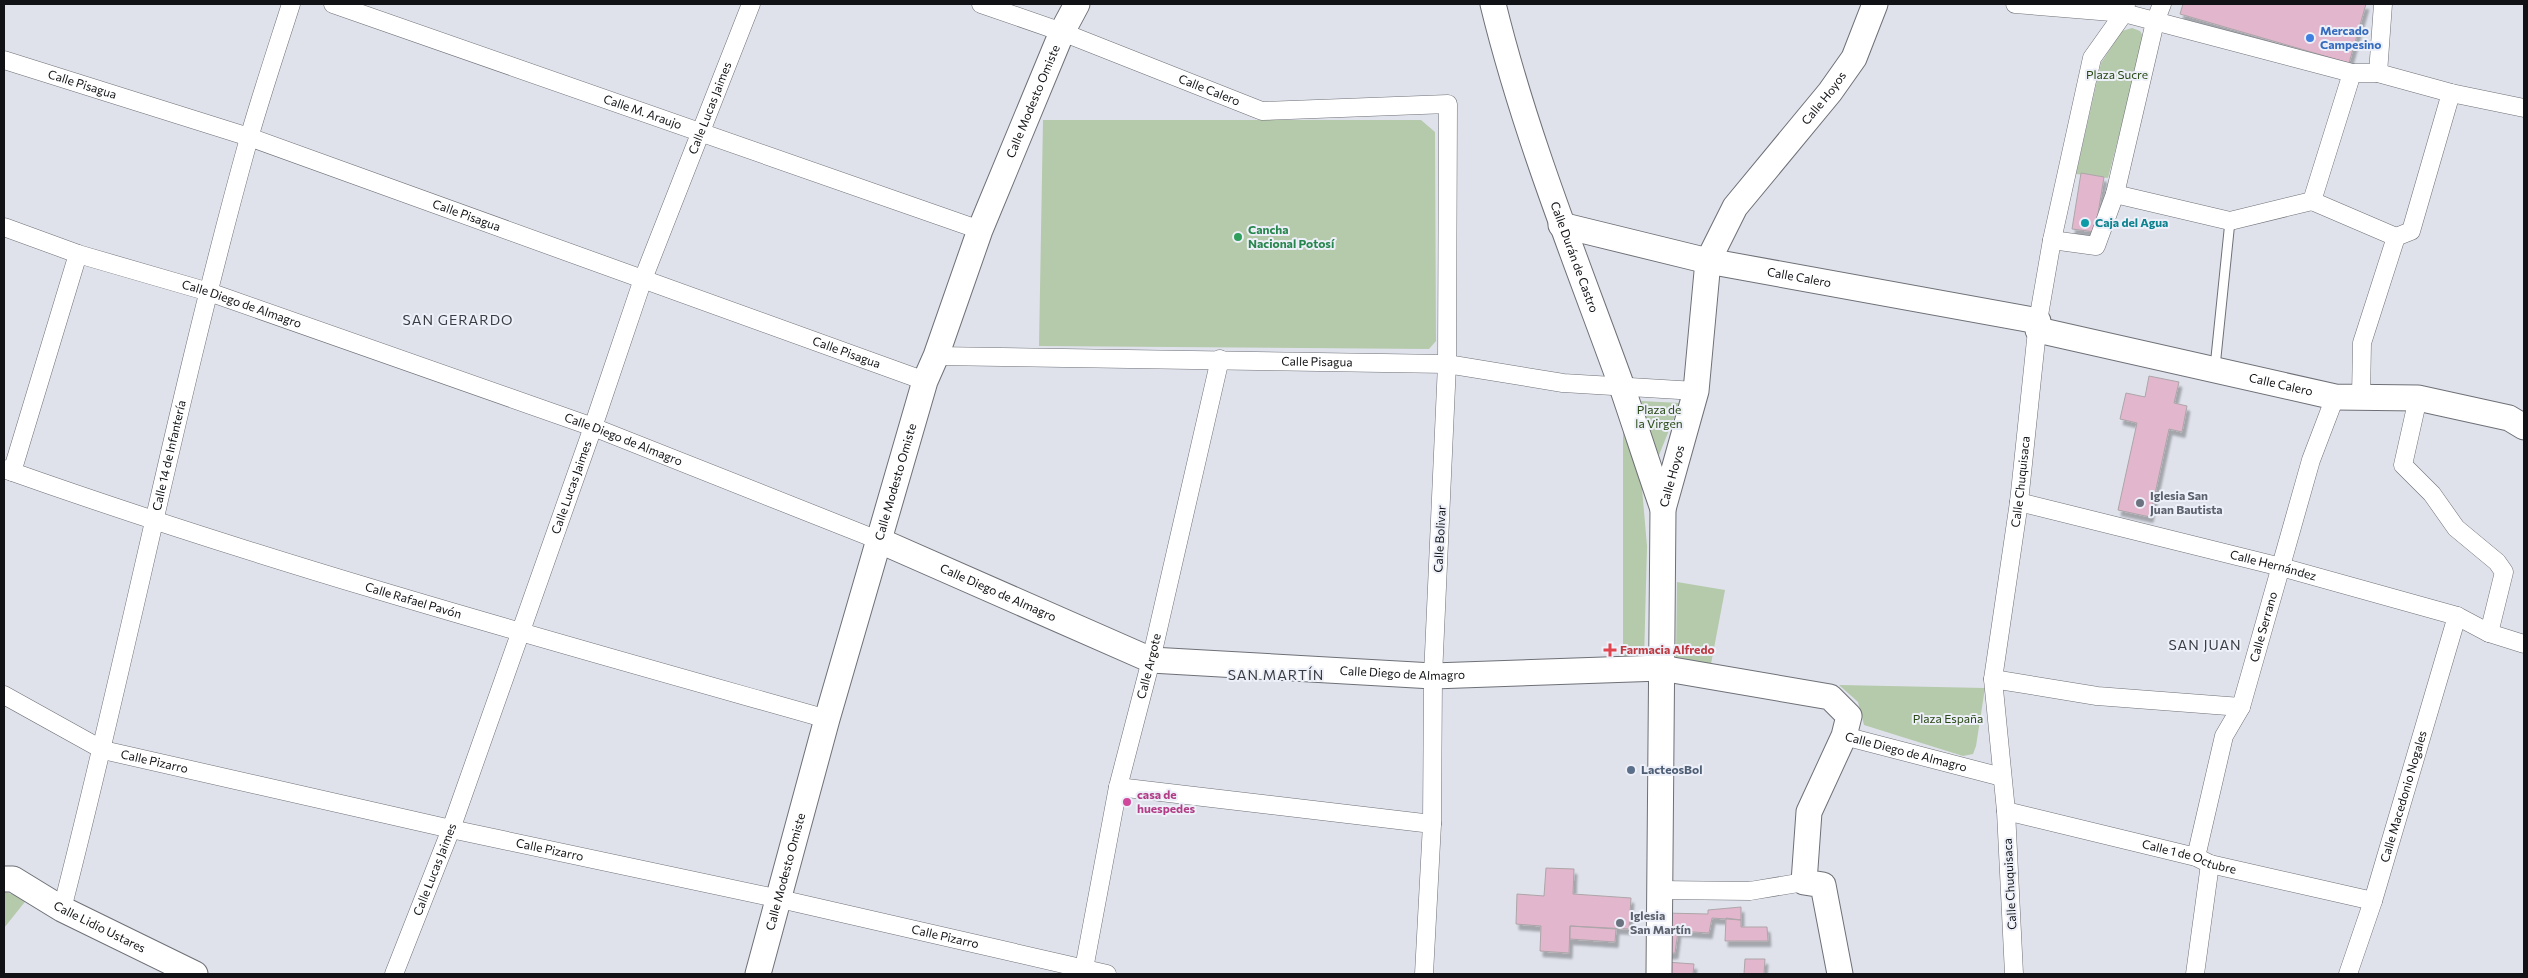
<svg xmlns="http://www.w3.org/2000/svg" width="2528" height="978" viewBox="0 0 2528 978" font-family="Commissioner,sans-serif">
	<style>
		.green { fill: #b5c9ab }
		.building { fill: #e2b6cc; stroke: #ada5a9; filter: url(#shadow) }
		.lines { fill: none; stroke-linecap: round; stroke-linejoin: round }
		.lane-casing { stroke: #6e7077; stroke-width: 11 }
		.street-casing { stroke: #6e7077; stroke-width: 19 }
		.secondary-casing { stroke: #6e7077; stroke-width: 27 }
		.lane { stroke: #fff; stroke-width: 9 }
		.street { stroke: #fff; stroke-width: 18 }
		.secondary { stroke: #fff; stroke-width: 25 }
		.shop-dot { fill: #3f7fe0; stroke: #edf0f8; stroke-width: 2 }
		.culture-dot { fill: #0f9aa8; stroke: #edf0f8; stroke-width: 2 }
		.leisure-dot { fill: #2e9e5b; stroke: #edf0f8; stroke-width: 2 }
		.worship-dot { fill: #6b7280; stroke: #edf0f8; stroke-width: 2 }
		.health-dot { fill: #e0444e; stroke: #edf0f8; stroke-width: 2 }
		.service-dot { fill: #5c6f8a; stroke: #edf0f8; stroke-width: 2 }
		.hotel-dot { fill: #d1479c; stroke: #edf0f8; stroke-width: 2 }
		.labels { text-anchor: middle; stroke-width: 4; stroke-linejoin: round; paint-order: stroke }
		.shop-label { font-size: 12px; font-weight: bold; fill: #366cbe; stroke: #edf0f8; text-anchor: start }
		.park-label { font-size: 12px; fill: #284814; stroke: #edf0f8 }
		.street-label { font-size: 12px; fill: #111215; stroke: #edf0f8 }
		.culture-label { font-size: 12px; font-weight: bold; fill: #0d838f; stroke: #edf0f8; text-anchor: start }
		.leisure-label { font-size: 12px; font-weight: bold; fill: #27864d; stroke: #edf0f8; text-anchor: start }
		.worship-label { font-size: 12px; font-weight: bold; fill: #5b616d; stroke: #edf0f8; text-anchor: start }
		.health-label { font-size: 12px; font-weight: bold; fill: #be3a42; stroke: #edf0f8; text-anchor: start }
		.service-label { font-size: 12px; font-weight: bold; fill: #4e5e75; stroke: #edf0f8; text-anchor: start }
		.hotel-label { font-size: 12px; font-weight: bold; fill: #b23c85; stroke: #edf0f8; text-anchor: start }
		.neighbourhood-label { font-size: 14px; letter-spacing: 1px; fill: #3a3c43; stroke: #edf0f8 }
	</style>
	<defs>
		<filter id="shadow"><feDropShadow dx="3" dy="5.5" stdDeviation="1" flood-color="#0004"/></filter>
	</defs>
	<rect width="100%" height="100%" fill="#dfe2eb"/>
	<path class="green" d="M 2132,28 L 2140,31 L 2144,38 L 2108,178 L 2076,174 L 2101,63 L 2122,31 Z
		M 1043,120 L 1421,120 L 1435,132 L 1436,341 L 1429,349 L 1039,346 Z
		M 1641,401 L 1680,403 L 1657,460 Z
		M 1623,423 L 1641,477 L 1647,546 L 1644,660 L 1623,660 Z
		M 1677,582 L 1725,590 L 1711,664 L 1676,657 Z
		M 1839,685 L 1985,688 L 1976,746 L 1973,754 L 1963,756 L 1864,725 L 1858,702 Z
		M 4,892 L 28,898 L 4,928 Z"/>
	<path class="building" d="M 2183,4 L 2366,4 L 2349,63 L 2180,14 Z
		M 2081,173 L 2104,177 L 2095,232 L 2072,229 Z
		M 2149,376 L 2179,382 L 2174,403 L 2187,406 L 2182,432 L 2169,429 L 2150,517 L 2118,510 L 2137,423 L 2120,419 L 2126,393 L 2145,397 Z
		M 1546,868 L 1574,869 L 1573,894 L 1631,898 L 1629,929 L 1570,926 L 1569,953 L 1540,951 L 1541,926 L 1516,924 L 1517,894 L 1544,896 Z
		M 1741,907 L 1741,920 L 1712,918 L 1709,933 L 1678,931 L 1675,953 L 1662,954 L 1664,913 L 1708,914 L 1708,910 Z
		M 1726,918 L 1741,920 L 1741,927 L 1767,927 L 1768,941 L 1725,941 Z
		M 1570,926 L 1616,929 L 1615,942 L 1570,939 Z
		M 1745,959 L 1765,959 L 1764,974 L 1744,974 Z
		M 1666,962 L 1694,964 L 1693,974 L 1666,974 Z"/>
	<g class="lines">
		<g class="lane-casing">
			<path id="lane" d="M 2215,367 L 2230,221"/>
		</g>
		<g class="street-casing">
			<g id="street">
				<path id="s1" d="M 333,4 L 980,230"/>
				<path id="s2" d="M 981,4 L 1062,32 L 1262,111 L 1448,104 L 1447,364 L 1433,676 L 1432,824 L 1424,974"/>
				<path d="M 2015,4 L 2124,13 L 2352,73 L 2378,73 L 2451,93 L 2524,108"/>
				<path id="s3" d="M 4,60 L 249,137 L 925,381"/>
				<path d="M 2378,73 L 2383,4"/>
				<path d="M 2115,194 L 2230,221 L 2312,201 L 2352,73"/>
				<path d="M 2312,201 L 2396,237"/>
				<path id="s4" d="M 4,227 L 78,254 L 209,292 L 593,427 L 878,540"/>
				<path d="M 2052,240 L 2096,246 L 2115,194 L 2155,22 L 2162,4"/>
				<path id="s5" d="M 936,356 L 1447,364 L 1563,383 L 1696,391"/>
				<path d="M 2361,397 L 2362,343 L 2396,237 L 2411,231 L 2451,93"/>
				<path d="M 2418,398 L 2403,465 L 2432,494 L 2456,528 L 2497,562 L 2504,572 L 2489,633"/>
				<path id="s6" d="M 4,469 C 274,565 551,641 827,719"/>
				<path d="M 12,472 L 78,254"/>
				<path id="s7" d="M 2019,502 L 2281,567 L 2457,616 L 2489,633 L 2524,644"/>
				<path d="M 1993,679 L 2097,696 L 2241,707"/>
				<path id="s8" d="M 4,695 L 103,750 L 451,829 L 780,899 L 1107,974"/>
				<path id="s9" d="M 1844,736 L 2002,777"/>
				<path d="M 1118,787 L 1432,824"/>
				<path id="s10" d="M 2006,811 L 2196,857 L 2210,864 L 2373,901"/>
				<path id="s11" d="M 2196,857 L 2224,736 L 2241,707 L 2311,460 L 2335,397"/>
				<path d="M 1658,890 L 1750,891 L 1804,882"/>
				<path id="s12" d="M 62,909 C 128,653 178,393 249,138 C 262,93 277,48 291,4"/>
				<path id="s13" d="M 394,974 L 451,829 L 593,427 L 643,279 L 751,4"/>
				<path id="s14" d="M 1083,974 L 1118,787 L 1151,660 L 1220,359"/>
				<path id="s15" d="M 2014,974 L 2006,811 L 1993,679 L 2019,502 L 2038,321 L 2052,240 L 2092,58 L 2124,13 L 2126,4"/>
				<path d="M 2195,974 L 2210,864"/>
				<path id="s16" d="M 2348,974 L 2373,901 L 2457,616"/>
			</g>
		</g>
		<g class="secondary-casing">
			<g id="secondary">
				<path id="s17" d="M 1493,4 C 1525,135 1576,260 1622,387 C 1636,428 1649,469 1663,509"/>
				<path id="s18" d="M 1561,225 L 1708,261 L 2038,321"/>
				<path id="s19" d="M 2038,330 L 2335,397 L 2418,398 L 2509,418 L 2524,427"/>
				<path id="s20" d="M 878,540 L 1151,660 L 1433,676 L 1661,668 L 1830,697 L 1849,716 L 1844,736 L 1809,812 L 1804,882 L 1823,885 L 1840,974"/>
				<path id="s21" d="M 4,879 L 13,879 L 62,909 L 195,974"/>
				<path id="s22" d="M 758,974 L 827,719 L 925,381 L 936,356 L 980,230 L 1062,32 L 1077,4"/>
				<path id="s23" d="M 1659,974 L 1663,509 L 1696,391 L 1708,261 L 1735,207 L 1830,92 L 1854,58 L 1875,4"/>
			</g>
		</g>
		<use href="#lane" class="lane"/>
		<use href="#street" class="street"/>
		<use href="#secondary" class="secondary"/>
	</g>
	<circle class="shop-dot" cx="2310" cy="38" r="5"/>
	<circle class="culture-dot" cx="2085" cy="223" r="5"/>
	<circle class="leisure-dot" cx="1238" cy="237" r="5"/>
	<g class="worship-dot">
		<circle cx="2140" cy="503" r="5"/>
		<circle cx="1620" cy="923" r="5"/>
	</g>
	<path class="health-dot" d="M1607.5 642.5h5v5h5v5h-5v5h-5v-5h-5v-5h5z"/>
	<circle class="service-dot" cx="1631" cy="770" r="5"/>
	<circle class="hotel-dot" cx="1127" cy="802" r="5"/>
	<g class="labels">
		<g class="shop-label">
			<text x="2320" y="35">Mercado<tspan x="2320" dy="14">Campesino</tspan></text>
		</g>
		<g class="park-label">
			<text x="2117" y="79">Plaza Sucre</text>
			<text x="1659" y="414">Plaza de<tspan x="1659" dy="14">la Virgen</tspan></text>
			<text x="1948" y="723">Plaza España</text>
		</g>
		<g class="street-label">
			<text dy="4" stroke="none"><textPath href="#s3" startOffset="82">Calle Pisagua</textPath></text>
			<text dy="4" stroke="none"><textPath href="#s2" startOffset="244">Calle Calero</textPath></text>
			<text dy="4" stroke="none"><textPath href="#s23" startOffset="919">Calle Hoyos</textPath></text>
			<text dy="4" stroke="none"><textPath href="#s22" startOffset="916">Calle Modesto Omiste</textPath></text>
			<text dy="4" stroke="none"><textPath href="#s13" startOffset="922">Calle Lucas Jaimes</textPath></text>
			<text dy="4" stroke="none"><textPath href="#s1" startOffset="328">Calle M. Araujo</textPath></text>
			<text dy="4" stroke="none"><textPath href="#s3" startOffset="488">Calle Pisagua</textPath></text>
			<text dy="4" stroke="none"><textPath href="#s17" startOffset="266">Calle Durán de Castro</textPath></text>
			<text dy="4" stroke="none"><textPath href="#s18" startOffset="244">Calle Calero</textPath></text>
			<text dy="4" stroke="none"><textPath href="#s4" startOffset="250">Calle Diego de Almagro</textPath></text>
			<text dy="4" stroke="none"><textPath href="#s3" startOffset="892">Calle Pisagua</textPath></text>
			<text dy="4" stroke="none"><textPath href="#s5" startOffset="381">Calle Pisagua</textPath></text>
			<text dy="4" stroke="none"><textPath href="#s19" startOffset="249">Calle Calero</textPath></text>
			<text dy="4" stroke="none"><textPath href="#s4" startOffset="655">Calle Diego de Almagro</textPath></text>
			<text dy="4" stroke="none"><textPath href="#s12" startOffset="466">Calle 14 de Infantería</textPath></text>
			<text dy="4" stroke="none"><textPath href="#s23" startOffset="499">Calle Hoyos</textPath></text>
			<text dy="4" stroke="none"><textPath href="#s22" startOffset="511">Calle Modesto Omiste</textPath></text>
			<text dy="4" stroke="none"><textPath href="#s15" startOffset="495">Calle Chuquisaca</textPath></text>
			<text dy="4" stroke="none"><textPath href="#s13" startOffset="518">Calle Lucas Jaimes</textPath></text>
			<text transform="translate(1440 539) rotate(-87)" y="4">Calle Bolivar</text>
			<text dy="4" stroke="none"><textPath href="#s7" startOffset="262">Calle Hernández</textPath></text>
			<text dy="4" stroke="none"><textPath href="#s20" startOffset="131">Calle Diego de Almagro</textPath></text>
			<text dy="4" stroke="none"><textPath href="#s6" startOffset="430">Calle Rafael Pavón</textPath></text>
			<text dy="4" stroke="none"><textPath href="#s11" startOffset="241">Calle Serrano</textPath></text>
			<text dy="4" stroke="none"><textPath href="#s14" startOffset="315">Calle Argote</textPath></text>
			<text dy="4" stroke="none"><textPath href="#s20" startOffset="550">Calle Diego de Almagro</textPath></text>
			<text dy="4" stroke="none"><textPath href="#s9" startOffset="64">Calle Diego de Almagro</textPath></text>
			<text dy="4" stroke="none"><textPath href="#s8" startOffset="166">Calle Pizarro</textPath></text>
			<text dy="4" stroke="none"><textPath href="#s16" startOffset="186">Calle Macedonio Nogales</textPath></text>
			<text dy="4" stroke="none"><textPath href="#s8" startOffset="571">Calle Pizarro</textPath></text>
			<text dy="4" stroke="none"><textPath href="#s10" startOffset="189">Calle 1 de Octubre</textPath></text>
			<text dy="4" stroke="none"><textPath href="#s13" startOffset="112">Calle Lucas Jaimes</textPath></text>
			<text dy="4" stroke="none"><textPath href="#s22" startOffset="106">Calle Modesto Omiste</textPath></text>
			<text transform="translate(2010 884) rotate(-93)" y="4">Calle Chuquisaca</text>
			<text dy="4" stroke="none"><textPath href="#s21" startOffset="108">Calle Lidio Ustares</textPath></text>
			<text dy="4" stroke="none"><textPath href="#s8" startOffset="976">Calle Pizarro</textPath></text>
		</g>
		<g class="culture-label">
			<text x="2095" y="227">Caja del Agua</text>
		</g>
		<g class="leisure-label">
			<text x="1248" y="234">Cancha<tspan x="1248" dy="14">Nacional Potosí</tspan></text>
		</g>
		<g class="worship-label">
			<text x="2150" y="500">Iglesia San<tspan x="2150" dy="14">Juan Bautista</tspan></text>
			<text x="1630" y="920">Iglesia<tspan x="1630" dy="14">San Martín</tspan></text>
		</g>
		<g class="health-label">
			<text x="1620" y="654">Farmacia Alfredo</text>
		</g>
		<g class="service-label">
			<text x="1641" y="774">LacteosBol</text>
		</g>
		<g class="hotel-label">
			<text x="1137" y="799">casa de<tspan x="1137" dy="14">huespedes</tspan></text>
		</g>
		<g class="neighbourhood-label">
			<text x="458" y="325">SAN GERARDO</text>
			<text x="2205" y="650">SAN JUAN</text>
			<text x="1276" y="680">SAN MARTÍN</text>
		</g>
	</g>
	<rect width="2528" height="978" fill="none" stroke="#111215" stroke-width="10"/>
</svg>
